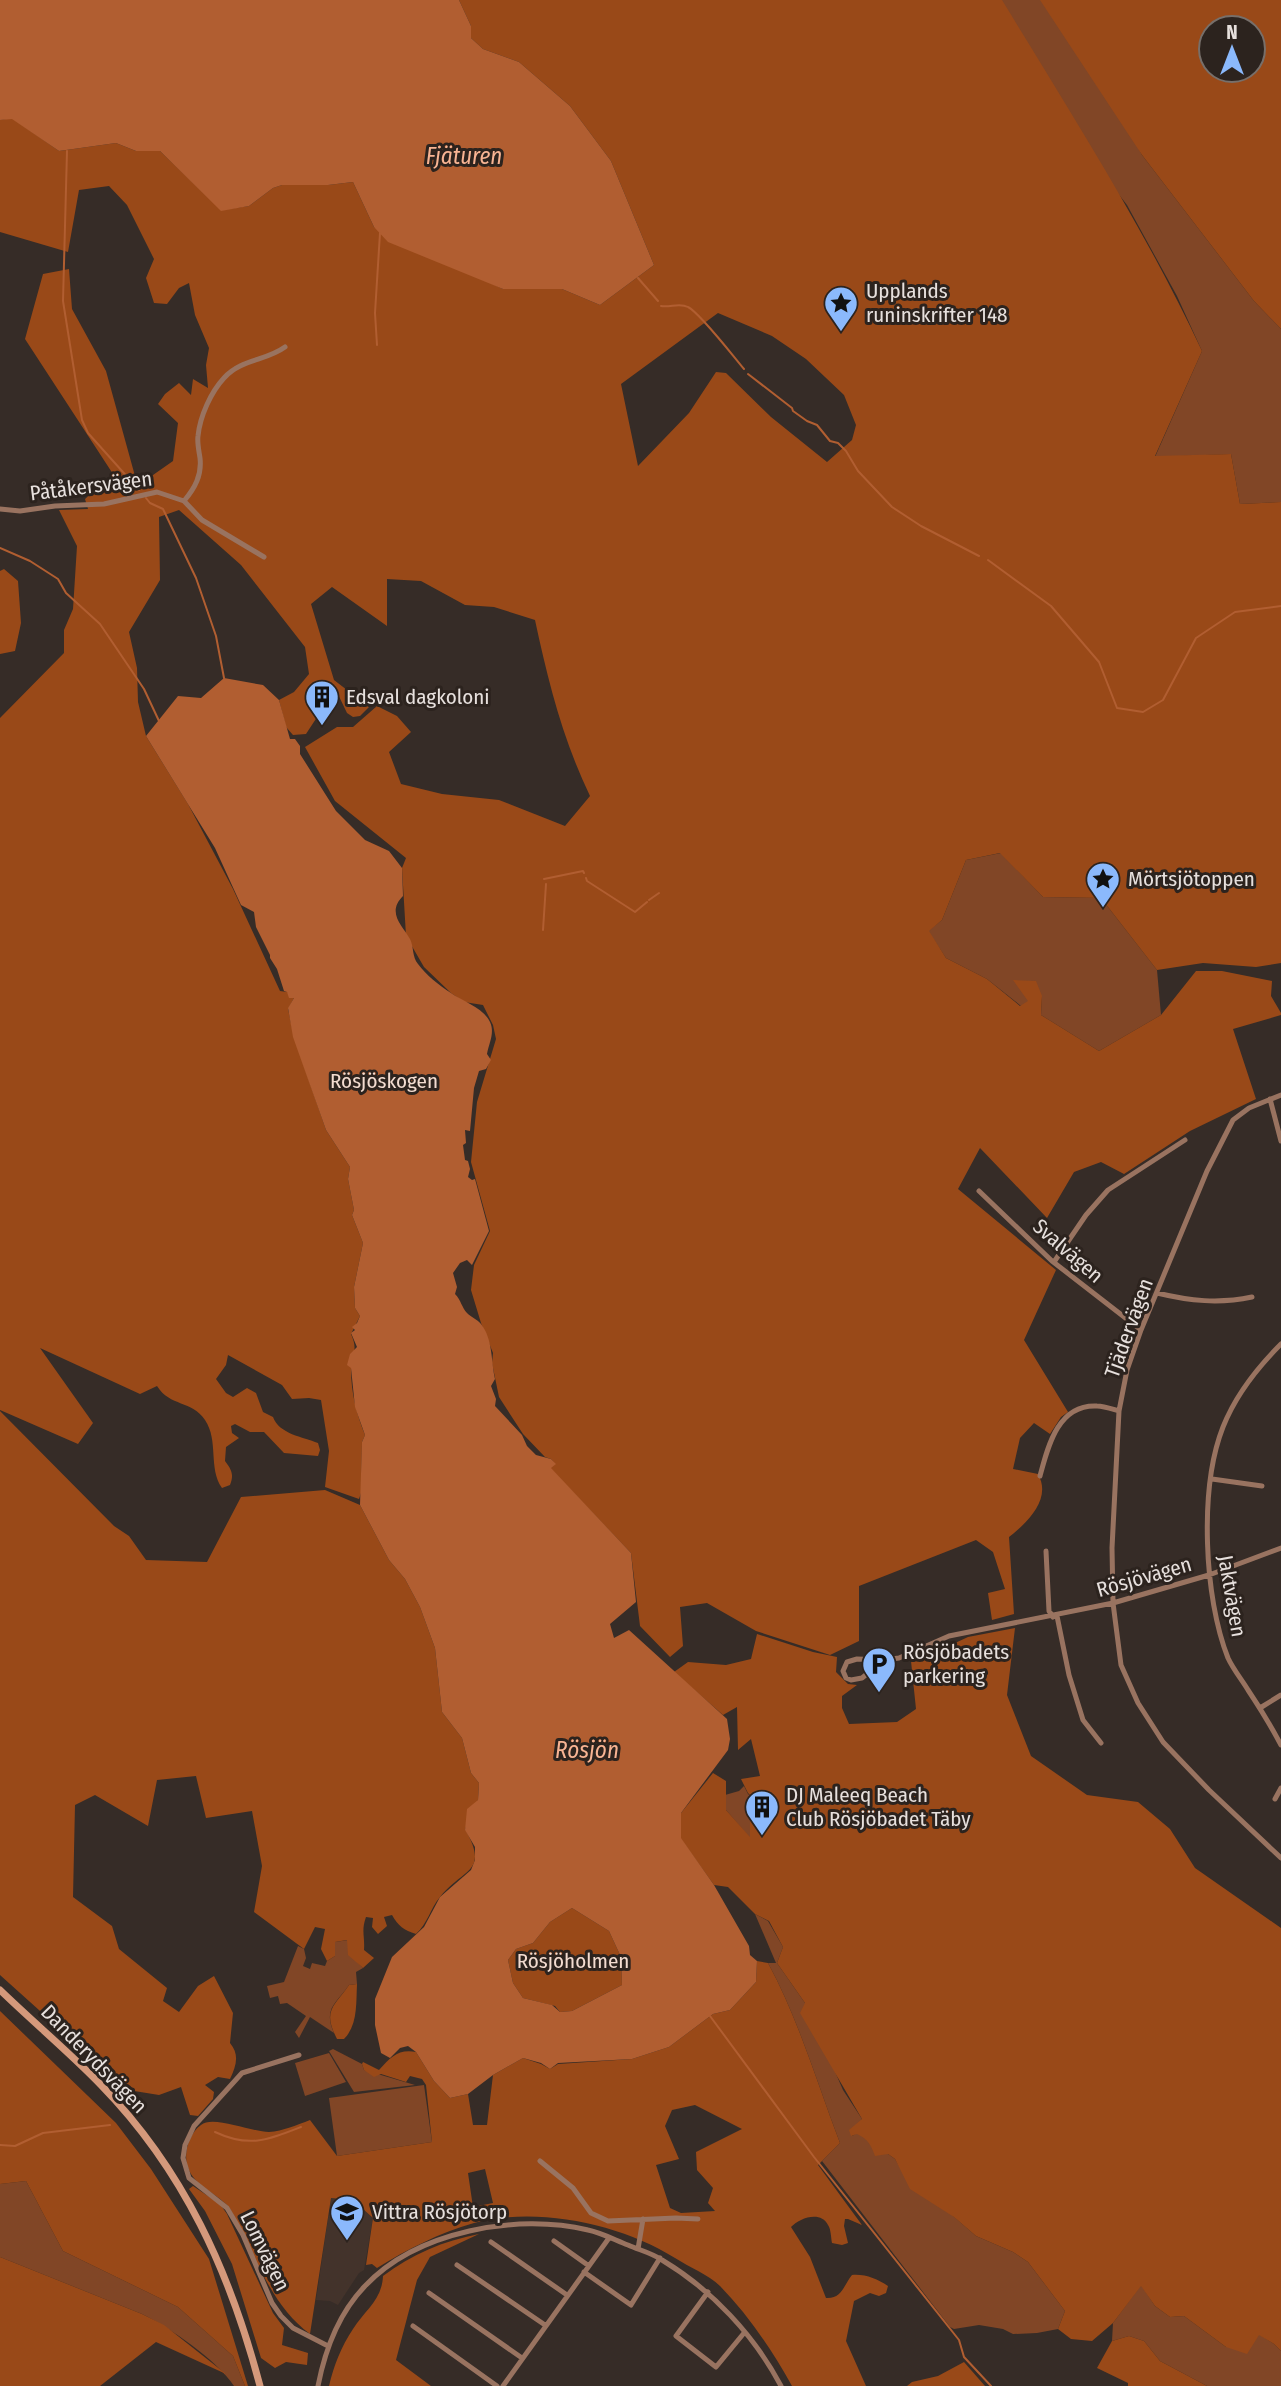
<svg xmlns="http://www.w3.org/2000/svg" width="1281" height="2386" viewBox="0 0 1281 2386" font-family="'Fira Sans Condensed',sans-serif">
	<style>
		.built { fill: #43332b }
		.green { fill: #814626 }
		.forest { fill: #994918; fill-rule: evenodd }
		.water { fill: #b15e31; fill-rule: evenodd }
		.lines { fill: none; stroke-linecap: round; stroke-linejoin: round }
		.stream { stroke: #b15e31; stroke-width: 2 }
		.street { stroke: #997360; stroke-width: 5 }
		.secondary { stroke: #d5997b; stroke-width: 7 }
		.labels { text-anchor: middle; stroke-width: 6; stroke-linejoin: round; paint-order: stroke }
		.poi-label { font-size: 21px; fill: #e7e0dd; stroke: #2c231e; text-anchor: start }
		.street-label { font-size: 21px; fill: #e7e0dd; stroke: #2c231e }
		.park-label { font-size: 21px; fill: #f3dcd0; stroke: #2c231e }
		.water-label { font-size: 23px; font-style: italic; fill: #f8b493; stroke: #2c231e }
	</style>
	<rect width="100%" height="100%" fill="#362c27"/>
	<path class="built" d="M 331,2198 L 353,2200 L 373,2218 L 364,2270 L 359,2273 L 338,2305 L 330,2301 L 316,2300 Z"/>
	<path class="green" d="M 969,0 L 1059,0 L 1142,155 L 1254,301 L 1281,329 L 1281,502 L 1240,504 L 1231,454 L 1155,457 L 1202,351 L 1177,296 L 1127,205 Z
		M 1001,853 L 1043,897 L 1101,898 L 1157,970 L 1161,1015 L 1099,1051 L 1041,1015 L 1042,996 L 1021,1006 L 987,979 L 946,958 L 928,931 L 942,920 L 966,860 Z
		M 744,1786 L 748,1794 L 758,1803 L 750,1838 L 726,1810 L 725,1795 L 739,1791 Z
		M 755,1914 L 768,1921 L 783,1947 L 777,1963 L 805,2003 L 843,2090 L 862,2119 L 852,2136 L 857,2133 L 863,2136 L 895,2159 L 902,2171 L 976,2236 L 1013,2252 L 1028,2262 L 1065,2311 L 1058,2329 L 1037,2333 L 1013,2334 L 1003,2329 L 979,2325 L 954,2329 L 950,2327 L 822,2161 L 840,2143 C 817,2083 799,2020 768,1963 L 776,1963 Z
		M 348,1940 L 353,1958 L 363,1968 L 356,1972 L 357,1984 L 349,1985 C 336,2004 323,2008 334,2033 L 310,2017 L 299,2038 L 295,2032 L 306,2016 L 287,2003 L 280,2004 L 278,1996 L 270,1998 L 267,1986 L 284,1982 L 298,1946 L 304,1949 L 306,1958 L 303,1966 L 310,1969 L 312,1963 L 325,1966 L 327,1961 L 335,1956 L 335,1942 Z
		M 333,2049 L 362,2064 L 364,2070 L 415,2085 L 354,2092 L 329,2051 Z
		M 329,2053 L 346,2082 L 305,2096 L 295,2063 Z
		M 424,2085 L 432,2142 L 337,2156 L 329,2098 Z
		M 26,2181 L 63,2251 L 178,2307 L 233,2356 L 245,2386 L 234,2386 C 217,2360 170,2328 142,2314 L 0,2257 L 0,2184 Z
		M 1141,2285 L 1155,2306 L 1170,2317 L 1184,2316 L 1226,2347 L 1259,2334 L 1274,2344 L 1281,2351 L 1281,2386 L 1207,2386 L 1160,2361 L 1144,2341 L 1129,2336 L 1112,2341 L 1113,2323 Z"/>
	<path class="forest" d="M 459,0 L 1002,0 C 1072,115 1145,229 1202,351 L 1155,456 L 1231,454 L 1240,504 L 1281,502 L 1281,963 L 1256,967 L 1203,963 L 1157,970 L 1101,898 L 1043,897 L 1000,853 L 966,860 L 942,920 L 929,931 L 946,958 L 987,979 L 1020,1006 L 1028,1001 L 1013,980 L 1036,981 L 1042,996 L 1041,1015 L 1099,1051 L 1161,1015 L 1196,971 L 1222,971 L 1272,981 L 1271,996 L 1281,1013 L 1281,1015 L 1233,1029 L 1256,1099 L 1190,1131 L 1124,1174 L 1101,1162 L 1074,1172 L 1047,1218 L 980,1148 L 958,1189 L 1056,1270 L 1024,1340 L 1068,1412 L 1061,1417 L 1050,1434 L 1034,1423 L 1020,1438 L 1013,1469 L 1038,1474 C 1052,1499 1028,1522 1009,1537 L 1014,1614 L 992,1620 L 988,1593 L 1005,1589 L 993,1552 L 976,1540 L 859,1586 L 859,1641 L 830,1655 L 756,1631 L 707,1603 L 680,1607 L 683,1646 L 670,1657 L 640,1626 L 631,1553 L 550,1468 L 555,1464 L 551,1459 L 545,1457 L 523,1434 L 499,1397 L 492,1363 L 493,1353 L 481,1323 L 471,1290 L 474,1265 L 490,1231 L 471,1162 L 477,1102 L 496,1039 L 493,1025 L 483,1005 L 464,1002 L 451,993 L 424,967 L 406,936 L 402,868 L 406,858 L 335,801 L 305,747 L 337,727 L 353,727 L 377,706 L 397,716 L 411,732 L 389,752 L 401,784 L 442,794 L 499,800 L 565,826 L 590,796 C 563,740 548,681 535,620 L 494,607 L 465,605 L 421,581 L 387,579 L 387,626 L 332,587 L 311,604 L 334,680 L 369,707 L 360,716 L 353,717 L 347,713 L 334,686 L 325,705 L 317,703 L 323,708 L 306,734 L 293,735 L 286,727 L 279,700 L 294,692 L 309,674 L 305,647 L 241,565 L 179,510 L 159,517 L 160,580 L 129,632 L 137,668 L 138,702 L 146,736 L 188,804 L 233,889 L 280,991 L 287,992 L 294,998 L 288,1009 L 294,1037 L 326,1130 L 350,1167 L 348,1179 L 354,1210 L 352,1215 L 363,1243 L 354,1287 L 355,1308 L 360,1316 L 351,1334 C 359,1352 351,1354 351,1370 C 351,1393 357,1415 365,1435 L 362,1442 L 361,1493 L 359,1499 L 325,1487 L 329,1451 L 321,1400 L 309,1398 L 292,1399 L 282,1385 L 228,1355 L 226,1365 L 216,1379 L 226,1393 L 233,1397 L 247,1388 L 256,1393 L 263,1412 L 273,1417 C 279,1434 303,1437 318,1443 L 320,1450 L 318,1456 L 284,1453 L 264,1432 L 250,1432 L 235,1424 L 231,1426 L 232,1433 L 239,1438 L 226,1447 L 225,1461 C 232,1470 234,1475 230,1485 L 222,1488 C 208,1468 219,1441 205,1420 C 192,1400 170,1407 157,1386 L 140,1394 L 40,1348 L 93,1423 L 78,1444 L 0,1410 L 0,718 L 64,653 L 64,630 L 73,609 L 77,546 L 59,510 L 88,509 L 85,499 L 113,474 L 25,339 L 43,274 L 69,269 L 72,309 L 106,371 L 135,476 L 153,475 L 173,461 L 178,423 L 158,404 L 165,394 L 179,383 L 191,395 L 193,379 L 208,388 L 206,365 L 209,348 L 195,315 L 189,283 L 179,288 L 167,304 L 154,303 L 146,278 L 154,259 L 127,205 L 109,186 L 79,190 L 68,252 L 0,232 L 0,120 L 12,118 L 59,151 L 116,143 L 136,151 L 160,151 L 221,210 L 249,206 L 273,188 L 282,185 L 328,185 L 353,182 L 374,227 L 503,289 L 562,289 L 600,305 L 654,265 L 611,161 L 570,106 L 519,62 L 483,49 L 471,38 L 471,26 ZM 718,313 L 772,336 L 806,359 L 844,395 L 856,425 L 852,440 L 827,462 L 771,417 L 726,373 L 716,372 L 689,413 L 638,466 L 621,384 Z
		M 1040,0 L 1281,0 L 1281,329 L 1254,301 L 1142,155 ZM 1211,28 L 1253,28 L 1253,70 L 1211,70 Z
		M 4,569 L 18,581 L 21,623 L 15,651 L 0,654 L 0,571 Z
		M 0,1411 L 114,1526 L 129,1536 L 146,1560 L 207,1562 L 241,1497 L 325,1490 L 360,1505 L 389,1560 L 405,1579 L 420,1607 L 435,1648 L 442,1712 L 462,1738 L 471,1773 L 479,1783 L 478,1800 L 465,1829 C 490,1873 463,1868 440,1897 C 430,1909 428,1923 416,1934 C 404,1930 398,1926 392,1915 L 384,1917 L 387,1926 L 378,1934 L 372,1927 L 373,1918 L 366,1917 C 361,1931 365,1936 364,1950 L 374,1958 L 363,1968 L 348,1955 L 347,1940 L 335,1942 L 335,1956 L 327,1961 L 321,1949 L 325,1929 L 315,1927 L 304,1949 L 254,1912 L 262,1866 L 252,1811 L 206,1818 L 196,1776 L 157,1780 L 148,1826 L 95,1795 L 75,1805 L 73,1897 L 112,1926 L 119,1949 L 167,1988 L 163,2001 L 179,2012 L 198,1986 L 214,1976 L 233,2013 L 230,2043 C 240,2055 236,2066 230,2079 L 218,2077 L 205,2085 L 214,2092 L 213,2099 L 198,2116 L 190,2115 L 181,2087 L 159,2095 L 128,2090 L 0,1975 Z
		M 1015,1628 L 1007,1695 L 1031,1756 L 1087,1795 L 1138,1802 L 1170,1829 L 1195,1868 L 1281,1928 L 1281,2351 L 1274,2344 L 1259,2335 L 1247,2354 L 1226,2347 L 1184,2316 L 1170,2317 L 1155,2306 L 1141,2286 L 1113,2323 L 1092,2341 L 1071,2339 L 1058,2329 L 1065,2311 L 1028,2262 L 1013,2252 L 976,2236 L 954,2217 L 910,2189 L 895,2159 L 888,2154 L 875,2156 C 871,2145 868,2139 857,2134 L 851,2136 L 849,2130 L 862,2119 L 800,2013 L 805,2003 L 777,1963 L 783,1947 L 769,1921 L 755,1914 L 728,1887 L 714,1885 L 681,1839 L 681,1813 L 713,1773 L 726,1781 L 726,1810 L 750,1837 L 750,1816 L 758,1803 L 748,1793 L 741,1779 L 760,1776 L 751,1739 L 738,1750 L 737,1707 L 723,1715 L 674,1672 L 688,1662 L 726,1665 L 751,1659 L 757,1634 L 813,1652 L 837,1657 L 836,1672 L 848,1684 L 857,1685 L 842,1696 L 842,1708 L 849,1724 L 897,1722 L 916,1709 L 911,1661 L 923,1658 L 968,1637 Z
		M 572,1908 L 609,1931 L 621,1957 L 622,1985 L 572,2011 L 560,2012 L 555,2006 L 523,1998 L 513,1983 L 508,1960 L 516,1949 L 533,1943 L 550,1922 Z
		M 757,1961 L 768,1963 C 799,2020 817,2083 840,2143 L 818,2165 L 862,2225 L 848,2219 L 845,2219 L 844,2226 L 848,2243 L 842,2245 L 832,2243 C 831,2238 831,2229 828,2225 C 821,2210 799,2218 791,2227 L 810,2257 L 826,2298 C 842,2299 843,2286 852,2275 C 866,2274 877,2279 888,2286 L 886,2293 L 879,2296 L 870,2293 L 854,2301 L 846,2341 L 866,2386 L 792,2386 C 772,2350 749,2316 720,2286 C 709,2275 689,2267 675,2258 C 621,2224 537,2206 474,2223 C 439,2233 408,2249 377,2268 L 372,2264 L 366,2265 L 373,2218 L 353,2200 L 331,2198 L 310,2334 C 276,2309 261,2270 242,2233 C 237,2224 233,2212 227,2205 C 214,2192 195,2186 188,2168 C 183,2155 188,2134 201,2125 C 213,2115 251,2132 269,2132 C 283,2131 297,2125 310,2120 L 337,2156 L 432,2142 L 426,2085 L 422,2079 L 410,2076 L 406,2082 L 381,2074 L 374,2077 L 364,2070 L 362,2064 L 363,2062 L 379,2070 C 391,2057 398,2049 416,2052 L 434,2081 L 450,2098 L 468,2094 L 473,2125 L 487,2125 L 493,2075 L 523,2058 L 541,2064 L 550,2069 L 558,2064 L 632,2059 L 669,2047 L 713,2014 L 730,2010 L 756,1982 ZM 695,2105 L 742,2129 L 696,2152 L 697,2170 L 713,2188 L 708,2203 L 715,2211 L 681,2213 L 670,2208 L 656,2165 L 679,2159 L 665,2126 L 672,2110 ZM 485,2169 L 493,2203 L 473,2207 L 468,2173 Z
		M 357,1984 C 356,2003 358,2025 344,2039 L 337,2039 C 322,2010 334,2007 349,1985 Z
		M 0,2011 L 116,2123 L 151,2169 L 209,2259 L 248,2386 L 245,2386 L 233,2356 L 178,2307 L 63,2251 L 26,2181 L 0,2184 Z
		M 193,2186 L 220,2204 L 227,2214 L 273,2313 L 284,2328 L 282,2345 L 308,2353 L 307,2365 L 286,2362 L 275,2368 L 261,2358 L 232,2264 L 205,2211 L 189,2189 Z
		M 479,2234 L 430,2257 L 417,2280 L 396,2360 L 431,2386 L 329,2386 C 334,2365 341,2347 353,2329 C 365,2310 382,2300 383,2276 C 412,2254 443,2241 479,2234 Z
		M 0,2257 L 142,2314 L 164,2325 L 226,2374 L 156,2342 L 100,2386 L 0,2386 Z
		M 1129,2336 L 1144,2341 L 1160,2361 L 1207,2386 L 1128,2386 L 1128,2383 L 1097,2368 L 1112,2341 Z
		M 964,2362 L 985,2386 L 907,2386 L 912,2382 L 938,2376 Z"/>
	<path class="water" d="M 0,0 L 459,0 L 471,26 L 471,38 L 483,49 L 519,62 L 570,106 L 611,161 L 654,265 L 600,305 L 562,289 L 503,289 L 388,242 L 374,227 L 353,182 L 328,185 L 282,185 L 273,188 L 249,206 L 221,211 L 160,151 L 136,151 L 116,143 L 59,151 L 12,119 L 0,120 Z
		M 224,678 L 263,685 L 279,700 L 290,739 L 295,739 L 300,746 L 300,754 L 336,811 L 365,840 L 389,851 L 402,868 L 403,896 C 386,913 403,926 410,939 C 414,947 412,957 418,964 C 426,975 439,985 451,993 C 462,1001 484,1008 490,1022 C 495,1033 489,1043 487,1054 L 491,1060 L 486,1069 L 479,1071 L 474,1088 L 470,1131 L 465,1130 L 466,1143 L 463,1145 L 465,1160 L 468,1161 L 470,1169 L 468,1177 L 472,1180 L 475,1179 L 489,1231 L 472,1265 L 467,1260 L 460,1263 L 453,1273 L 457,1287 L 455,1294 C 461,1300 462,1308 467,1313 C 471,1317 477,1319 481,1324 C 493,1339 491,1361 495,1379 L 491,1386 L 496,1399 L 495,1406 L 522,1435 L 527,1446 L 536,1455 L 551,1459 L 556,1464 L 551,1468 L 631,1553 L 636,1602 L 610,1624 L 614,1638 L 629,1630 L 727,1719 L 730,1739 L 728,1750 L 681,1813 L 681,1838 L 714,1885 L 749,1946 L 750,1955 L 757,1961 L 756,1982 L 730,2010 L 713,2014 L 669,2047 L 632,2059 L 558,2063 L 550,2069 L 541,2063 L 523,2058 L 493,2075 L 468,2094 L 450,2098 L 434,2081 L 416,2052 L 408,2046 L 400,2048 L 390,2058 L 381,2053 L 375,2025 L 375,1999 L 392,1957 L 424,1927 L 440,1897 L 471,1870 L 475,1860 L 475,1847 L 465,1830 L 467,1809 L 478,1800 L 479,1783 L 471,1773 L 462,1738 L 442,1712 L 435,1648 L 420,1607 L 405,1579 L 389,1560 L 360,1505 L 362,1442 L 365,1435 L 355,1407 L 351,1368 L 347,1365 L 350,1354 L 357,1347 L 351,1333 L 355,1330 L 352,1327 L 357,1323 L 360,1316 L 355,1308 L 354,1287 L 363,1243 L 352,1215 L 354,1210 L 348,1179 L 350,1167 L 326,1130 L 293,1037 L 288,1008 L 294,998 L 289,998 L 287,992 L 284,991 L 277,969 L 270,958 L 270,955 L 256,927 L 254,912 L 241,905 L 215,848 L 146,736 L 178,696 L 201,698 ZM 572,1908 L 609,1931 L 621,1957 L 622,1985 L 572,2011 L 560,2012 L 552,2005 L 523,1998 L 513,1983 L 508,1960 L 516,1949 L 533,1943 L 550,1922 Z"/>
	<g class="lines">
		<path class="stream" d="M 67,151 L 63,301 L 82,420 L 88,433 L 139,490
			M 638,278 L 658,301
			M 661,306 C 670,308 679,302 688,307 C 700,313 733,356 744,369
			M 377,345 L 375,313 L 380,233
			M 748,374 L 792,408 L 793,411 L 807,421 L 817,425 L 830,441 L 838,443 L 846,451 L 858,471 L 892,507 L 921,526 L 979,556
			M 146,498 L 150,503 L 163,509 L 196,578 L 216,636 L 224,678
			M 0,548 L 30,561 L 58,579 L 66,593 L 100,624 L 144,689 L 159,721
			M 988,560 L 1051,606 L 1099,662 L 1117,708 L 1143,712 L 1163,700 L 1196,638 L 1235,612 L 1281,606
			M 586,878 L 587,881 L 635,912 L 647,902
			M 544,879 L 583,871 L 584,873
			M 649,900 L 659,893
			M 543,930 L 546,884
			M 710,2016 L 814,2157 L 959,2340 L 964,2357 L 991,2386
			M 215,2132 C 249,2148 268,2140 301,2127
			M 0,2145 L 15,2146 L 43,2133 L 110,2125"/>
		<path class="street" d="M 184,501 C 195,488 202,475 200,458 C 199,451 197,443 198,436 C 200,416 211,392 224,378 C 241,359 266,361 285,347
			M 0,509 L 20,511 L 55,506 L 104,504 L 157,492 L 184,501 L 202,520 L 264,557
			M 1281,1095 L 1249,1108 L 1233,1120 L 1207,1171 L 1141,1330 L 1127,1370 L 1119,1411 L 1112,1548 L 1113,1603 L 1121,1665 L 1138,1703 L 1163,1742 L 1209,1790 L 1281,1858
			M 1270,1099 L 1281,1141
			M 979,1191 L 1052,1261 L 1141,1330
			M 1054,1262 L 1086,1215 L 1108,1190 L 1185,1140
			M 1157,1293 C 1190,1301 1219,1304 1252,1297
			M 1281,1344 C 1257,1368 1236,1394 1223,1427 C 1199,1488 1204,1598 1228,1658 C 1233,1669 1242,1680 1248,1690 C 1260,1708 1271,1726 1281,1745
			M 1040,1476 C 1048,1446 1058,1404 1097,1406 C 1104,1406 1112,1409 1119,1411
			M 1212,1479 L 1262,1486
			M 1046,1551 L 1049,1611 L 1053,1617
			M 1057,1616 L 1069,1675 L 1083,1720 L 1101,1743
			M 884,1660 L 862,1678 L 851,1680 L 846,1678 L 843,1671 L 847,1662 L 857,1659 L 884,1660 L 899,1658 L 949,1636 L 1113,1603 L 1209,1575 L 1281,1548
			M 1260,1708 L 1281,1695
			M 1275,1799 L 1281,1788
			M 299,2055 L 242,2073 L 194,2126 L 185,2145 L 183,2158 L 189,2178 L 227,2208 L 243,2235 L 272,2303 L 281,2316 L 293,2328 L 328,2346
			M 540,2161 L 573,2188 L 591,2213 L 608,2221 L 676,2218 L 698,2219
			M 554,2241 L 589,2266
			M 491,2242 L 567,2295
			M 638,2249 L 643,2219
			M 457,2265 L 545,2325
			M 584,2272 L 631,2305 L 660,2258
			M 708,2292 L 676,2336 L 716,2367 L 744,2333
			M 429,2293 L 522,2358
			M 413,2326 L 497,2386
			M 318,2386 C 325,2350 339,2313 365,2286 C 417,2231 517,2213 588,2230 C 602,2233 615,2240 628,2245 C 639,2250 652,2253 662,2260 C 712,2290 754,2335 781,2386
			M 503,2386 L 609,2238"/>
		<path class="secondary" d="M 0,1990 C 33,2022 69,2052 101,2085 C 184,2170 230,2272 260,2386"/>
	</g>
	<defs>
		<g id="sight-pin" transform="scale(1.75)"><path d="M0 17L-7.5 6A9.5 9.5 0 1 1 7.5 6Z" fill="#8bb9fc" stroke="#2c231e"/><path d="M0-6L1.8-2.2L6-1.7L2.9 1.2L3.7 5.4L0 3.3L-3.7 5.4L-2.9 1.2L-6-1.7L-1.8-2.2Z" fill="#111"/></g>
		<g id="building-pin" transform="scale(1.75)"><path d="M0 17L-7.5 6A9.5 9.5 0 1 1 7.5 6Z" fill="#8bb9fc" stroke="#2c231e"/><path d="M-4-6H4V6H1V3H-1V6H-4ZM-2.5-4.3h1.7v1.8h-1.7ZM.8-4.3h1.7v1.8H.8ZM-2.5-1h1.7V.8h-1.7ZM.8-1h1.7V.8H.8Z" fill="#111"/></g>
		<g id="parking-pin" transform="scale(1.75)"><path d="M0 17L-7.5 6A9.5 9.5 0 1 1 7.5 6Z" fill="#8bb9fc" stroke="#2c231e"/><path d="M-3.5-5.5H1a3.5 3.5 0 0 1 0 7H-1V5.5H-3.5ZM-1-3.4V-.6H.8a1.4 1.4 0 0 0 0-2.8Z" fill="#111"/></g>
		<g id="school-pin" transform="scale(1.75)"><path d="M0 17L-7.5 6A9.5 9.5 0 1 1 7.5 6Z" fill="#8bb9fc" stroke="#2c231e"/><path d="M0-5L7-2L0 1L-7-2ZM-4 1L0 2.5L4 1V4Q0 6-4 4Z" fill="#111"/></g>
	</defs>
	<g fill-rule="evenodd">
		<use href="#sight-pin" x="841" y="303"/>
		<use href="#building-pin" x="322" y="697"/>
		<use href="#sight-pin" x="1103" y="879"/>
		<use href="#parking-pin" x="879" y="1664"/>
		<use href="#building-pin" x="762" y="1807"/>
		<use href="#school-pin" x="347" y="2212"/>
	</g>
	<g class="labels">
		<g class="poi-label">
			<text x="866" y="298">Upplands<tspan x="866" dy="24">runinskrifter 148</tspan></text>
			<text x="346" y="704">Edsval dagkoloni</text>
			<text x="1128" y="886">Mörtsjötoppen</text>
			<text x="903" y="1659">Rösjöbadets<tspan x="903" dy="24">parkering</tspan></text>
			<text x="786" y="1802">DJ Maleeq Beach<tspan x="786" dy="24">Club Rösjöbadet Täby</tspan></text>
			<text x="372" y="2219">Vittra Rösjötorp</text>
		</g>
		<g class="street-label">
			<text transform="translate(91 486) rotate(-7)" y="7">Påtåkersvägen</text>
			<text transform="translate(1068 1251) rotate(41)" y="7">Svalvägen</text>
			<text transform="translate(1129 1328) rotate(-70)" y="7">Tjädervägen</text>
			<text transform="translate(1144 1577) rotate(-16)" y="7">Rösjövägen</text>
			<text transform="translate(1232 1596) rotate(80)" y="7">Jaktvägen</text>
			<text transform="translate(94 2059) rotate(46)" y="7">Danderydsvägen</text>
			<text transform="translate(265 2251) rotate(64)" y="7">Lomvägen</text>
		</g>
		<g class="park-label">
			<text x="384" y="1088">Rösjöskogen</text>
			<text x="573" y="1968">Rösjöholmen</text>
		</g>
		<g class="water-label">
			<text x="464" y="164">Fjäturen</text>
			<text x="587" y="1758">Rösjön</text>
		</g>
	</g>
	<g transform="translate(1232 49)"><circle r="33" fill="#2c231e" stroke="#776f6a" stroke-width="2"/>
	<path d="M0-5L12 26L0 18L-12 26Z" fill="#8bb9fc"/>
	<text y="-10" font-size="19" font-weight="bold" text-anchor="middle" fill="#e7e0dd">N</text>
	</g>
</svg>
